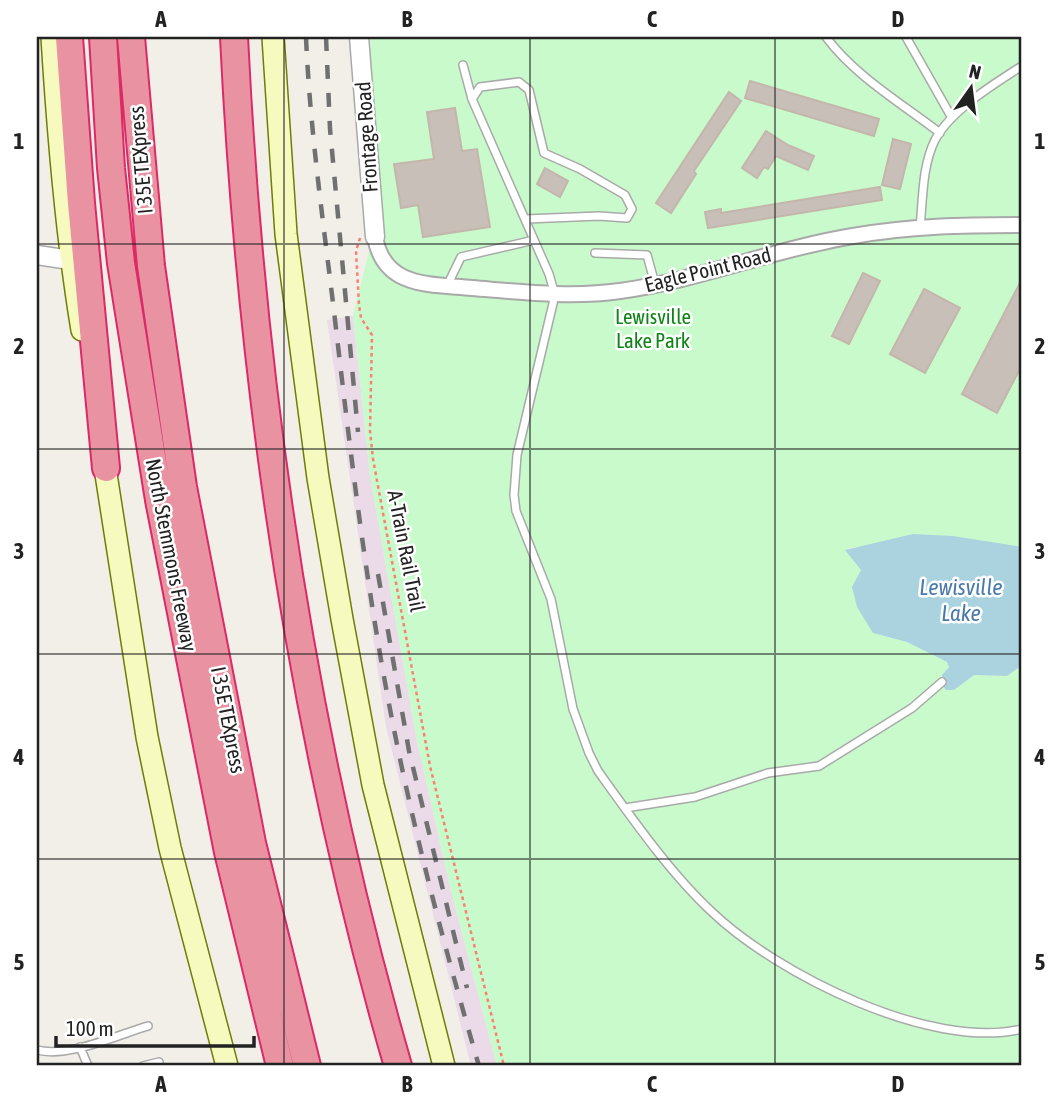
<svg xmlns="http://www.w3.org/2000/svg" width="1059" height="1103" viewBox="0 0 1059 1103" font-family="'Asap Condensed',sans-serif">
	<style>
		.industrial { fill: #ebdbe8 }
		.park { fill: #c8facc }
		.water { fill: #aad3df }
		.building { fill: #c7bfb8; stroke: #c4b6ab; stroke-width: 2 }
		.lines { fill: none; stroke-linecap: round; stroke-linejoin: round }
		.service-casing { stroke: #a9a9a9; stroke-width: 10 }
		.minor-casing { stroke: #a9a9a9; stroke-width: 18 }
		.tertiary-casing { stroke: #a9a9a9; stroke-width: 21 }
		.secondary-casing { stroke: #707d05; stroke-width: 24 }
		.motorway-casing { stroke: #dc2a67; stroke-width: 30 }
		.path { stroke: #fa8072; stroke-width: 2.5; stroke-dasharray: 3.5 3.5; stroke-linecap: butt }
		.service { stroke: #fff; stroke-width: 7 }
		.minor { stroke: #fff; stroke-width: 14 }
		.tertiary { stroke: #fff; stroke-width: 18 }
		.secondary { stroke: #f7fabf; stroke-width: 21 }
		.motorway { stroke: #e892a2; stroke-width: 26 }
		.rail { stroke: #707070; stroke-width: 4.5; stroke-dasharray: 14 14; stroke-linecap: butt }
		.grid { fill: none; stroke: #222; stroke-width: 2; stroke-opacity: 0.55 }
		.labels { text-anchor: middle; stroke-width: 5; stroke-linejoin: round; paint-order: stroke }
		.street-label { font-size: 21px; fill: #222; stroke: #fff }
		.park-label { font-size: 21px; fill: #0c8416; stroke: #fff }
		.water-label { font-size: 23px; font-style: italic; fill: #4a7aab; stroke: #fff }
		.neatline { fill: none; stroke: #222; stroke-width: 2.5 }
		.grid-label { font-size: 23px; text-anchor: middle; font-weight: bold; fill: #222 }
	</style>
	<rect width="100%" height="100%" fill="#f2efe9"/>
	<path class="industrial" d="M 353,316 L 370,476 L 417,741 L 451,891 L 497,1066 L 471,1066 L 386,727 L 327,320 Z"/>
	<path class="park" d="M 370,37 L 1022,37 L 1022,547 C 964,540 903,538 846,549 L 861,570 L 873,633 L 907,642 L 947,662 L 949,666 L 942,676 L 942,685 L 954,690 L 974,675 L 1007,676 L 1022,665 L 1022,1066 L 497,1066 L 451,891 L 417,741 L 370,476 L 353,316 L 379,211 Z"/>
	<path class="water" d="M 913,534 L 953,536 L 1022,547 L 1022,665 L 1007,676 L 974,675 L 954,690 L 946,690 L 942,685 L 942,675 L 949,667 L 947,662 L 907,642 L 873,633 L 857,607 L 852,587 L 861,570 L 845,550 Z"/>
	<path class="building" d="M 750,81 L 879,119 L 874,136 L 745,98 Z
		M 729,92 L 741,101 L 694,171 L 696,174 L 671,213 L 656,203 Z
		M 455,108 L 462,151 L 477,149 L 490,227 L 423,237 L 418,205 L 401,208 L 394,164 L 434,159 L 427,112 Z
		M 766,131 L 788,145 L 814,156 L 808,170 L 776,156 L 768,169 L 764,167 L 757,178 L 742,168 Z
		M 893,139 L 911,144 L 900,189 L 882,185 Z
		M 545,168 L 568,181 L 560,197 L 537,184 Z
		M 880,187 L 882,200 L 708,228 L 705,212 L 721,209 L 721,213 Z
		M 863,273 L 880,281 L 849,344 L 832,336 Z
		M 1022,279 L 1022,365 L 997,413 L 962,394 Z
		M 924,289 L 960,308 L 925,373 L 890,354 Z"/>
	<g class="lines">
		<g class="service-casing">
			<path id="service" d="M 826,37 C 855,76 901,103 940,133
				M 906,37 L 952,118
				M 463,65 L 472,99
				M 526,219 L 599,216 L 627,218 L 632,209 L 625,195 L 580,169 L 544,153 L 529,90 L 519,82 L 480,87 L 472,99 L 549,274 L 555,295 L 517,455 L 514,495 L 516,511 L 551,599 L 573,709 L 589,753 L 598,771 C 631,817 670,873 712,912 C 777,974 931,1051 1022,1029
				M 920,227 C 923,199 922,166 935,140 C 950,111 995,83 1022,66
				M 595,253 L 647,255 L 655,284
				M 447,286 L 461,257 L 534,240
				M 625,808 L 695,797 L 768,773 L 819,766 L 912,708 L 942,682
				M 80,1047 L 88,1066
				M 37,1050 C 69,1058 117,1035 148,1026
				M 143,1066 L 159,1062"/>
		</g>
		<g class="minor-casing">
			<path id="minor" d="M 375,237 C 384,288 429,284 472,288 C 521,292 571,298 620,291 C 699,280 774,249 853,236 C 909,226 965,225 1022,225"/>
		</g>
		<g class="tertiary-casing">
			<path id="tertiary" d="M 359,37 L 375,237
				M 37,255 L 70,260"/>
		</g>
		<g class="secondary-casing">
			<path id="secondary" d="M 52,37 C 58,135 66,233 82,330
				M 273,37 L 286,234 L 318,478 L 342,619 L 373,785 L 444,1066
				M 103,455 L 147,737 L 170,848 L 227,1066"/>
		</g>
		<g class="motorway-casing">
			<path id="motorway" d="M 69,37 L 81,203 L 106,468
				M 103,37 L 111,168 L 121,263 L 159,500 L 228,852 L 280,1066
				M 131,37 L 151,266 L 183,487 L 252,843 L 307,1066
				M 234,37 C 251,385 301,731 398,1066"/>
		</g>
		<path class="path" d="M 360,238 L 356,251 L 359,305 L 361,318 L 372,335 L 370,431 L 373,459 L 430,766 L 504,1066"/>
		<use href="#service" class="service"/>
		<use href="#minor" class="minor"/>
		<use href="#tertiary" class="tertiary"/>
		<use href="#secondary" class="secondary"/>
		<use href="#motorway" class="motorway"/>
		<path class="rail" d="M 306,37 C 310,132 324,226 335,320 C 352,466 369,611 399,754 C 421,859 449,963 479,1066
			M 326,37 L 330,129 L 358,432
			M 378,574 L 409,751 L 467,988"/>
	</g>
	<path class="grid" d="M 284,37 L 284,1066M 530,37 L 530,1066M 775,37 L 775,1066M 37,244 L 1022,244M 37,449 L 1022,449M 37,654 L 1022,654M 37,859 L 1022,859"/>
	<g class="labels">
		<g class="street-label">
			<text transform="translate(367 137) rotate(-94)" y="7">Frontage Road</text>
			<text transform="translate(141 160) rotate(-95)" y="7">I 35E TEXpress</text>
			<text transform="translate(708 270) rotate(-14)" y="7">Eagle Point Road</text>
			<text transform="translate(406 551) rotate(79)" y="7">A-Train Rail Trail</text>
			<text transform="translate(171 555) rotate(79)" y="7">North Stemmons Freeway</text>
			<text transform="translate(228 720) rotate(79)" y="7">I 35E TEXpress</text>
		</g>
		<g class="park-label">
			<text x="653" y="324">Lewisville<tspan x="653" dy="24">Lake Park</tspan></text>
		</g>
		<g class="water-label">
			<text x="961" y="595">Lewisville<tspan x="961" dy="26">Lake</tspan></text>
		</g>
	</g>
	<rect width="1059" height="1103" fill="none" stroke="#ffffff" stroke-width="77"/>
	<g transform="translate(971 88) rotate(14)" stroke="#ffffff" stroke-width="5" paint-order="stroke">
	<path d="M0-5L12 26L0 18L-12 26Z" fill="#222222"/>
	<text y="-10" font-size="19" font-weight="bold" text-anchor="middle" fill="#222222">N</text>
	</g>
	<path d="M56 1036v10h198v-10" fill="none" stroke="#222222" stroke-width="3.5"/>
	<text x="66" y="1036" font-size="21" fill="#222222" stroke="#ffffff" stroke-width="5" paint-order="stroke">100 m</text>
	<rect x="38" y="38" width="982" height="1026" class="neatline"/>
	<g class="grid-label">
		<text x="161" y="27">A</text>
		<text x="407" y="27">B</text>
		<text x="652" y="27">C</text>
		<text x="898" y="27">D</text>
		<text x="19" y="149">1</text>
		<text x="1040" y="149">1</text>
		<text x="19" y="354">2</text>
		<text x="1040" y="354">2</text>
		<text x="19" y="559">3</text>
		<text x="1040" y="559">3</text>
		<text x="19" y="765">4</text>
		<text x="1040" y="765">4</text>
		<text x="19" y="970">5</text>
		<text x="1040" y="970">5</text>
		<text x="161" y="1092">A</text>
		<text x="407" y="1092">B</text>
		<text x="652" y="1092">C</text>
		<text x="898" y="1092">D</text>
	</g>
</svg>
